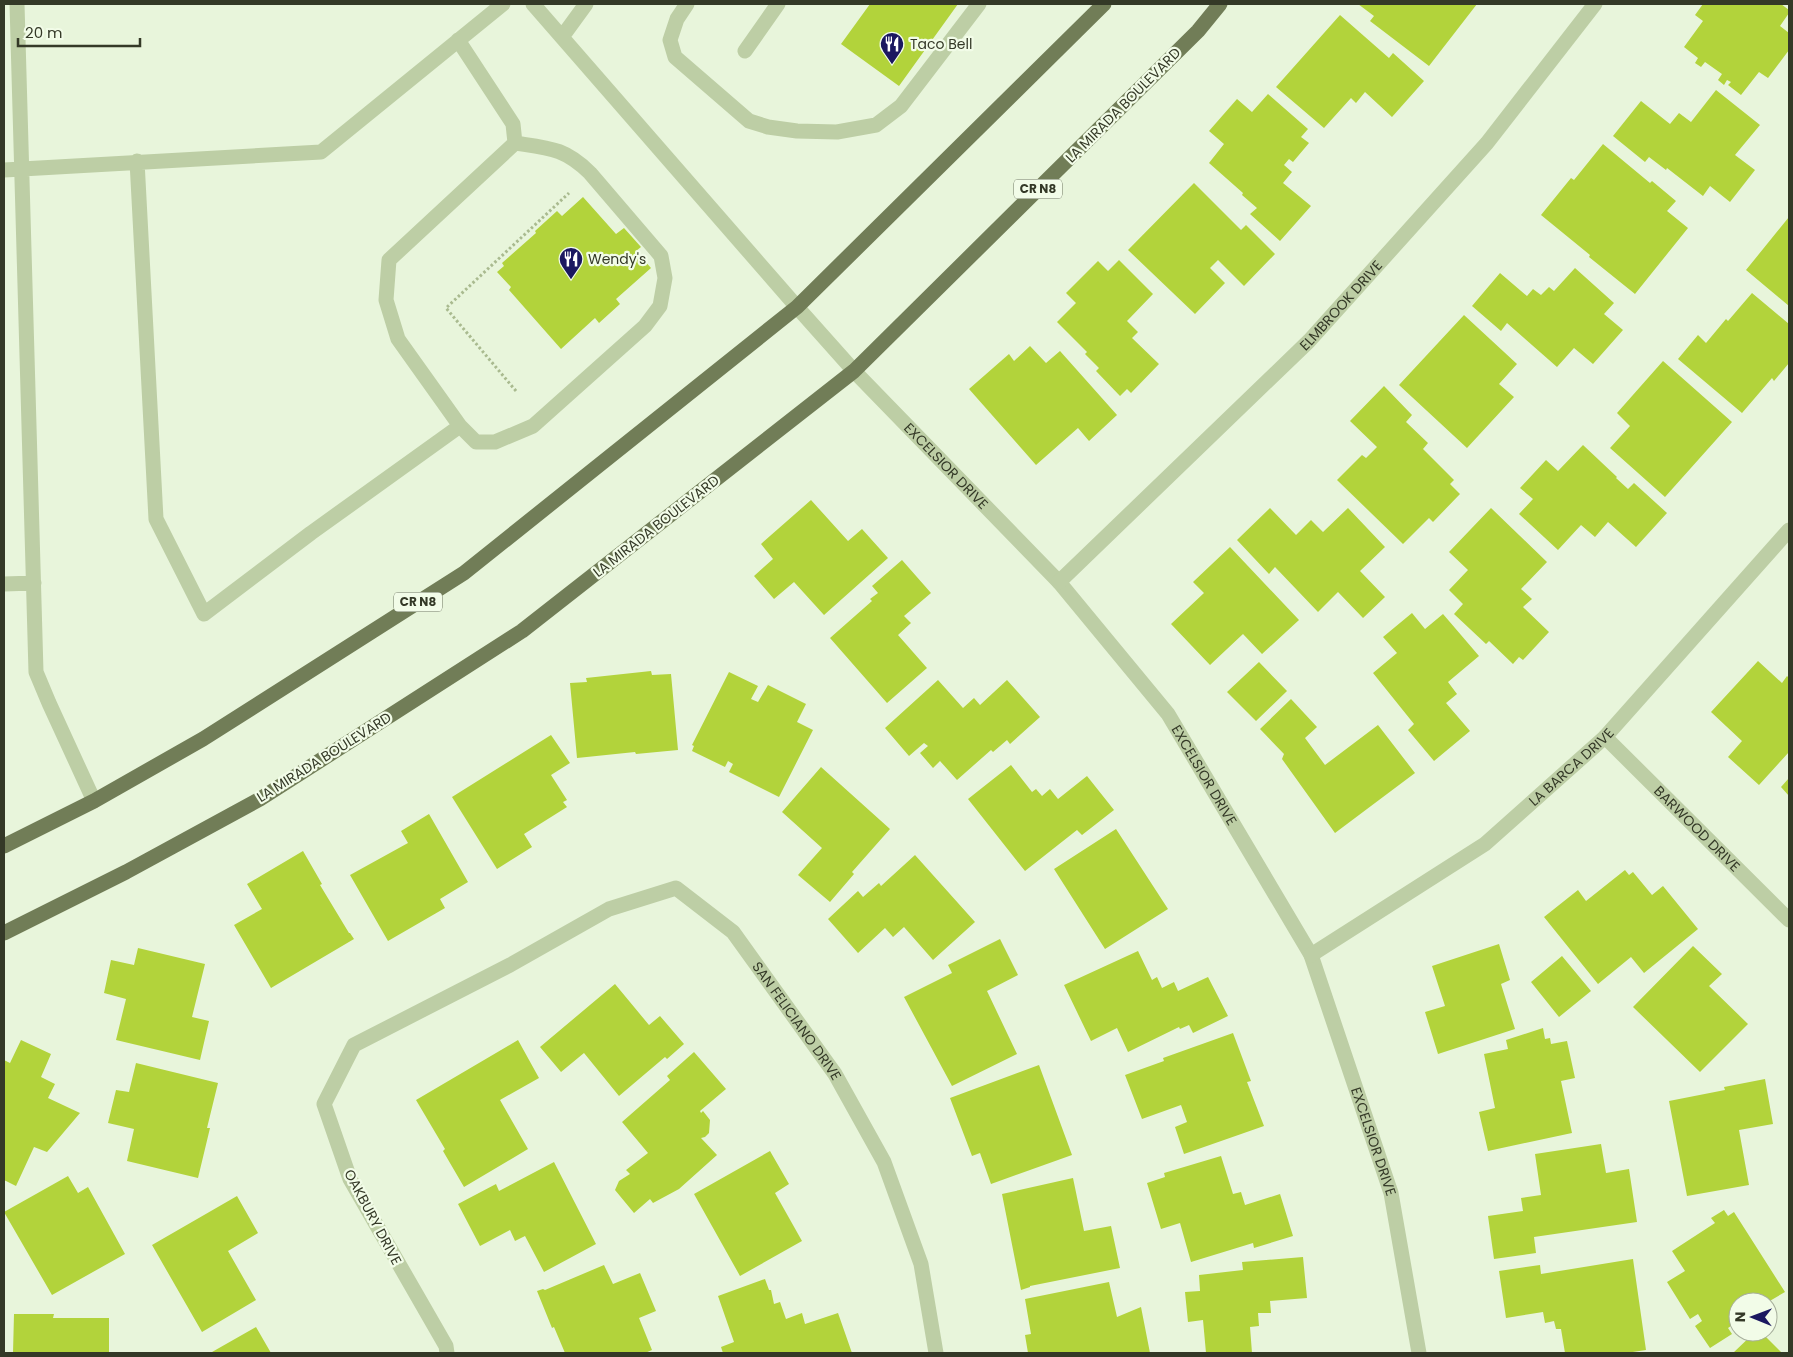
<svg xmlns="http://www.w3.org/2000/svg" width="1793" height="1357" viewBox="0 0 1793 1357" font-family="Poppins,sans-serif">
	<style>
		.building { fill: #b2d33b }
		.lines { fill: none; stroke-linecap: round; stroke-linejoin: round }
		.path { stroke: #a9ba8f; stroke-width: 3; stroke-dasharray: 2.5 2.5; stroke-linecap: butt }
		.lane { stroke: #bdcea5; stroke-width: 15 }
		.street { stroke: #bdcea5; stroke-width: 15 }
		.primary { stroke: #717d57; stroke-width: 15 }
		.labels { text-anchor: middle; stroke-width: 4.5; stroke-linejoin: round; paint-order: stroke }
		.shield { fill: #f2fce8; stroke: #6d7461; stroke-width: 1 }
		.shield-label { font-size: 12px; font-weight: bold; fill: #343927 }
		.poi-label { font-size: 14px; fill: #343927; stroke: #f2fce8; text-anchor: start }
		.street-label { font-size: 14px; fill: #343927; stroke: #f2fce8 }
	</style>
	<rect width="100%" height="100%" fill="#e8f5db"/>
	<path class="building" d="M 870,4 L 958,4 L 899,86 L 841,44 Z
		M 1358,4 L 1477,4 L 1429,66 L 1370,21 L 1374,16 Z
		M 1703,4 L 1781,4 L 1789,10 L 1789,13 L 1780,26 L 1789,33 L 1789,50 L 1768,78 L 1759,72 L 1741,95 L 1728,85 L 1731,82 L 1727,80 L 1724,85 L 1718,80 L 1722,74 L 1705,62 L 1701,67 L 1695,63 L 1698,58 L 1684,47 L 1703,21 L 1695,15 Z
		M 1340,15 L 1389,58 L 1393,53 L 1424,81 L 1392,117 L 1365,92 L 1356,103 L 1351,98 L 1324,128 L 1276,87 Z
		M 1716,90 L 1760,125 L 1735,155 L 1755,170 L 1730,202 L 1710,186 L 1703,196 L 1667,168 L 1666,170 L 1649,157 L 1645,162 L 1613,136 L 1641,101 L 1670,124 L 1679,113 L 1691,122 Z
		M 1268,94 L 1308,129 L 1301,137 L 1309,143 L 1293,162 L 1289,159 L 1284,165 L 1292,172 L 1283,183 L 1311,206 L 1280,241 L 1250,214 L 1257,208 L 1242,195 L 1243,193 L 1209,163 L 1224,144 L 1209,131 L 1237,99 L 1252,112 Z
		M 1603,144 L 1650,183 L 1652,181 L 1676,201 L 1667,211 L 1688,228 L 1635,294 L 1589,257 L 1590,255 L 1541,215 L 1571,178 L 1574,180 Z
		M 1194,183 L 1241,230 L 1246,225 L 1275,254 L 1244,286 L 1218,260 L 1210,268 L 1225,283 L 1195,314 L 1128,250 Z
		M 583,197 L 616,234 L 624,228 L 641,247 L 636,251 L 651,268 L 616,299 L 620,304 L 599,323 L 595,318 L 561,349 L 509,290 L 511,287 L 497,272 L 504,266 L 502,263 L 536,233 L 535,231 L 557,211 L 562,216 Z
		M 1789,217 L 1789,306 L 1746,270 Z
		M 1119,260 L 1153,294 L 1127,321 L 1138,332 L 1132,338 L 1159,364 L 1131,393 L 1127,389 L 1120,396 L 1096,371 L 1099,368 L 1085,354 L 1087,352 L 1057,322 L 1076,303 L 1066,293 L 1098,261 L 1108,271 Z
		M 1575,268 L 1614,303 L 1604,314 L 1623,330 L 1593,364 L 1574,348 L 1557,367 L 1507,323 L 1501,331 L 1472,306 L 1500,273 L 1527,296 L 1533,289 L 1541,295 L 1549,287 L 1554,291 Z
		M 1752,293 L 1789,324 L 1789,363 L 1774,381 L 1772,378 L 1742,413 L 1678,359 L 1698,335 L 1706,343 L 1726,319 L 1728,321 Z
		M 1464,315 L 1517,364 L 1499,384 L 1514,397 L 1467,448 L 1399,385 Z
		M 1030,346 L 1046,363 L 1060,351 L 1117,415 L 1089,441 L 1078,428 L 1036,465 L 969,389 L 1009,354 L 1014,361 Z
		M 1663,361 L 1732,422 L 1665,497 L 1610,448 L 1630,426 L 1617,413 Z
		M 1384,386 L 1412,415 L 1406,422 L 1428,443 L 1423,449 L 1454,480 L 1450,484 L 1460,494 L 1433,522 L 1429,518 L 1403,544 L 1337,480 L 1362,455 L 1366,458 L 1377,447 L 1350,421 Z
		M 1583,445 L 1617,477 L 1616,478 L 1628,489 L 1634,483 L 1667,513 L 1636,547 L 1608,522 L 1595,537 L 1581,525 L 1558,550 L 1519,514 L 1533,499 L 1520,488 L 1546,460 L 1558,471 Z
		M 811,500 L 848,541 L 862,529 L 888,558 L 824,615 L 794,582 L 774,599 L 754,576 L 773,559 L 761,544 Z
		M 1270,508 L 1296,535 L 1311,520 L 1323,532 L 1348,508 L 1385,547 L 1360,571 L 1385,597 L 1363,618 L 1338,592 L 1318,612 L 1275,567 L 1269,574 L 1237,540 Z
		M 1491,508 L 1547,562 L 1521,589 L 1532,599 L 1523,607 L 1549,632 L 1523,660 L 1519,657 L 1513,664 L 1489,641 L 1486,644 L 1454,614 L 1463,604 L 1449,590 L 1468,570 L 1449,552 Z
		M 1230,547 L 1299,620 L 1262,654 L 1243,634 L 1210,665 L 1171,624 L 1204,593 L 1193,582 Z
		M 902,560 L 931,593 L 904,616 L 911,623 L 898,635 L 927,668 L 887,703 L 830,638 L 872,601 L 870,599 L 878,593 L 872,586 Z
		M 1412,613 L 1425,629 L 1443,614 L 1479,656 L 1448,682 L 1457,694 L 1446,703 L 1470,731 L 1434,761 L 1408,730 L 1414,724 L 1373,673 L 1397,653 L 1383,637 Z
		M 1758,661 L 1782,683 L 1787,676 L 1789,678 L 1789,752 L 1759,785 L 1728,757 L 1742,741 L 1711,712 Z
		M 1259,662 L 1287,691 L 1256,721 L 1227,692 Z
		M 651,671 L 652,675 L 671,674 L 678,750 L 636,754 L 635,752 L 577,758 L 570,683 L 587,682 L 586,678 Z
		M 729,672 L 758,686 L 751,699 L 758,702 L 768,685 L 806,704 L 797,722 L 813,730 L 779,797 L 729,772 L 733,764 L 728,761 L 725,767 L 692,751 L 694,746 L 692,745 Z
		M 938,680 L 963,708 L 974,698 L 980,705 L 1007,680 L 1040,717 L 1010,744 L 1007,740 L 993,752 L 991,750 L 957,780 L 940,761 L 933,768 L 920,753 L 928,746 L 924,743 L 909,756 L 885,728 Z
		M 1291,699 L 1317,727 L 1305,738 L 1325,765 L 1378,725 L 1415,773 L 1335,833 L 1282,759 L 1284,754 L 1260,729 Z
		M 551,735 L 570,763 L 551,775 L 567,800 L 563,802 L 567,807 L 524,834 L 532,847 L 497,869 L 452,797 Z
		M 1011,765 L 1032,792 L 1036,789 L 1042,796 L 1050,789 L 1058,799 L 1087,776 L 1114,810 L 1082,835 L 1077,830 L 1025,871 L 968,799 Z
		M 821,767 L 890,829 L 852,872 L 854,874 L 830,902 L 798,875 L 822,848 L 782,812 Z
		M 1789,778 L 1789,796 L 1781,787 Z
		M 429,814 L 468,882 L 440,899 L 445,908 L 388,941 L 350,875 L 408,843 L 401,831 Z
		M 1116,829 L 1168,909 L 1105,949 L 1054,869 Z
		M 303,851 L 322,884 L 320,885 L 349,933 L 350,933 L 354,939 L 271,988 L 234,925 L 262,909 L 247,884 Z
		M 915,855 L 975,922 L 933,960 L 904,927 L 893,937 L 885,928 L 858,953 L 828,919 L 858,891 L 863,897 L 879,883 L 881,886 Z
		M 1625,870 L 1629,875 L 1633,872 L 1652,895 L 1663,886 L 1698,929 L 1644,973 L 1631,957 L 1598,984 L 1544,917 L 1578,890 L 1586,901 Z
		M 1000,939 L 1018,975 L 987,991 L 1017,1054 L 952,1086 L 904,997 L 952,973 L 948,965 Z
		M 1499,944 L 1510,980 L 1501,984 L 1515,1029 L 1438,1054 L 1425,1012 L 1445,1006 L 1432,966 Z
		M 1693,946 L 1722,974 L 1709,986 L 1748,1024 L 1700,1072 L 1633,1007 Z
		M 138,948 L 205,964 L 192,1017 L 209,1021 L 200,1060 L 116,1040 L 126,999 L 104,993 L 111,960 L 134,965 Z
		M 1138,951 L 1152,980 L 1157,977 L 1162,988 L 1174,982 L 1178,991 L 1208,977 L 1228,1016 L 1193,1033 L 1189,1025 L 1180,1029 L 1179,1027 L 1128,1052 L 1117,1028 L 1091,1041 L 1064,985 Z
		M 1562,956 L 1591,991 L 1559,1017 L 1531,982 Z
		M 615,984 L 649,1025 L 660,1016 L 684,1044 L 667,1059 L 665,1057 L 619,1096 L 584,1053 L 561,1072 L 540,1047 Z
		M 1543,1028 L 1545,1039 L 1550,1038 L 1551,1044 L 1567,1041 L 1575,1078 L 1561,1081 L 1572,1133 L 1488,1151 L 1479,1112 L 1495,1108 L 1484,1054 L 1508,1049 L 1506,1040 Z
		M 1233,1033 L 1251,1081 L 1247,1082 L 1264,1126 L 1184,1154 L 1175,1127 L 1187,1122 L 1181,1105 L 1142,1119 L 1125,1075 L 1164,1061 L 1163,1058 Z
		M 21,1040 L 51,1054 L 41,1077 L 55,1084 L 48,1098 L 80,1113 L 47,1152 L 34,1147 L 16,1186 L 4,1180 L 4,1060 L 10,1063 Z
		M 518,1040 L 539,1078 L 500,1100 L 528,1149 L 464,1187 L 443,1151 L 445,1149 L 416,1100 Z
		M 694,1052 L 726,1089 L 700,1111 L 701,1113 L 703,1111 L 710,1120 L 709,1133 L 705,1137 L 701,1138 L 717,1155 L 679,1189 L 653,1203 L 650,1199 L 634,1213 L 615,1190 L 619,1181 L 630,1174 L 626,1170 L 648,1153 L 622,1122 L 670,1080 L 667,1076 Z
		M 136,1063 L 218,1083 L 207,1128 L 210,1128 L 198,1178 L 127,1161 L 134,1129 L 108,1123 L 116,1090 L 129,1092 Z
		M 1039,1065 L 1072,1155 L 991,1184 L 980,1153 L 972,1156 L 950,1098 Z
		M 1765,1079 L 1773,1124 L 1739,1130 L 1749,1185 L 1687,1196 L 1669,1101 L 1725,1090 L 1724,1087 Z
		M 1601,1144 L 1606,1173 L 1629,1169 L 1637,1222 L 1534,1237 L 1536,1253 L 1494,1259 L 1488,1216 L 1523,1211 L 1521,1198 L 1541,1195 L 1535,1154 Z
		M 770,1151 L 789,1184 L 775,1193 L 802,1241 L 740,1276 L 694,1194 Z
		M 1221,1156 L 1233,1194 L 1241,1192 L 1245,1205 L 1280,1194 L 1293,1236 L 1254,1248 L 1253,1243 L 1191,1262 L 1180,1223 L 1161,1229 L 1147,1183 L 1165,1177 L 1164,1173 Z
		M 554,1162 L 596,1244 L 544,1272 L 525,1236 L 515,1241 L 510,1230 L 480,1246 L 458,1204 L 496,1184 L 499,1191 Z
		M 68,1176 L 78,1193 L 88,1187 L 125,1254 L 52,1295 L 4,1212 Z
		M 1073,1178 L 1084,1231 L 1111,1226 L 1120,1268 L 1030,1286 L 1030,1287 L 1021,1290 L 1002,1194 Z
		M 237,1196 L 258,1233 L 228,1251 L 256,1300 L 202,1332 L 152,1245 Z
		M 1724,1210 L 1728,1216 L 1734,1212 L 1785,1292 L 1768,1302 L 1738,1302 L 1738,1321 L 1728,1328 L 1732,1334 L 1710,1348 L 1695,1326 L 1702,1321 L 1698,1314 L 1690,1319 L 1667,1282 L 1685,1271 L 1672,1251 L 1715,1223 L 1711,1218 Z
		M 1303,1257 L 1307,1298 L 1270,1301 L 1271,1313 L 1258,1313 L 1259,1326 L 1250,1327 L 1252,1353 L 1206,1353 L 1203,1320 L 1188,1322 L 1185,1292 L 1200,1291 L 1199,1275 L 1243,1270 L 1242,1262 Z
		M 1633,1259 L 1646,1350 L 1626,1353 L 1565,1353 L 1561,1329 L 1556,1329 L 1554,1321 L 1545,1323 L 1543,1312 L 1506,1318 L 1499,1271 L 1540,1265 L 1541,1274 Z
		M 604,1265 L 613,1284 L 640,1273 L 656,1311 L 639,1318 L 652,1350 L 645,1353 L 565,1353 L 554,1327 L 552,1328 L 537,1291 L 543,1289 L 545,1290 Z
		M 765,1279 L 769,1290 L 771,1290 L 774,1304 L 780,1302 L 786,1319 L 802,1313 L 805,1324 L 838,1313 L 852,1353 L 723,1353 L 721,1347 L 734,1342 L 718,1296 Z
		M 1109,1282 L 1117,1317 L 1141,1307 L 1150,1353 L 1028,1353 L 1025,1335 L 1031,1334 L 1025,1299 Z
		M 14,1314 L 54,1314 L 53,1318 L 109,1318 L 109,1353 L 13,1353 Z
		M 256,1327 L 271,1353 L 213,1353 L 212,1352 Z
		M 1755,1332 L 1761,1332 L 1782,1353 L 1733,1353 Z"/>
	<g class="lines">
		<path class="path" d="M 516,391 L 446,308 L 569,193"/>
		<path class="lane" d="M 17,4 L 36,672 L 49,703 L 94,801
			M 533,4 L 797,307
			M 687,4 L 677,19 L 670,40 L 675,57 L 749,121 L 768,127 L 797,131 L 837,132 L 876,125 L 901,106 L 979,4
			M 562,37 L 586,4
			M 745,51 L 778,4
			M 137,161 L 156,519 L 204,614 L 311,533 L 460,426 L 398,339 L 386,300 L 389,260 L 515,143 L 513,124 L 458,40
			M 4,170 L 321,152 L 503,4
			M 460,426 L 476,442 L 495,442 L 533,426 L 645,326 L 660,306 L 665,278 L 661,256 L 590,173 C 565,148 549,148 515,143
			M 4,584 L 34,583"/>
		<g class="street">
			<path id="s1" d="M 797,307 L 854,371 L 1059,582 L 1168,714 L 1311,955 L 1391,1193 L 1419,1353"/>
			<path id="s2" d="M 1059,582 L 1309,341 L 1487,143 L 1595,4"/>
			<path id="s3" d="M 1605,737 L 1789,920"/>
			<path id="s4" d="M 1311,955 L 1485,844 L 1605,737 L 1789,530"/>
			<path id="s5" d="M 447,1353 L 446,1346 L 350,1179 L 324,1104 L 354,1045 L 510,965 L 609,909 L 676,888 L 733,932 L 835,1074 L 884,1162 L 921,1264 L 936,1353"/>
		</g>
		<path class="primary" d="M 4,846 L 94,801 L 203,739 L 464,573 L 797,307 L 1104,4
			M 4,933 L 126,872 L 260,799 L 522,631 L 854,371 L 1198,31 L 1220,4"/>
	</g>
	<defs>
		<g id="restaurant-pin" transform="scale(1.25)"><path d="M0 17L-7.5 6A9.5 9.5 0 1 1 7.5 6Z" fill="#1b1860" stroke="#f2fce8"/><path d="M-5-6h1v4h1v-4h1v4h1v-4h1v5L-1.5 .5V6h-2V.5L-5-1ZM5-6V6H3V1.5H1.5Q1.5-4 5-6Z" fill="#fff"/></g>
	</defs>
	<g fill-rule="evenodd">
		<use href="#restaurant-pin" x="892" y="44"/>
		<use href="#restaurant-pin" x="571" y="259"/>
	</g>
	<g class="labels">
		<g class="shield">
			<rect x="1014" y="179.5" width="48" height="19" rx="4"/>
			<rect x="394" y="592.5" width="48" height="19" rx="4"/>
		</g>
		<g class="shield-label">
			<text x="1038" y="193">CR N8</text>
			<text x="418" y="606">CR N8</text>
		</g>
		<g class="poi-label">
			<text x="910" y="49">Taco Bell</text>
			<text x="588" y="264">Wendy's</text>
		</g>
		<g class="street-label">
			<text transform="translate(1123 105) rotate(-45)" y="5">LA MIRADA BOULEVARD</text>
			<text dy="5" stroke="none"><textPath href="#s2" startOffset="395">ELMBROOK DRIVE</textPath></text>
			<text dy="5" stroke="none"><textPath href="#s1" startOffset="218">EXCELSIOR DRIVE</textPath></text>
			<text transform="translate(656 526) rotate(-38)" y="5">LA MIRADA BOULEVARD</text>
			<text transform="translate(324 757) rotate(-32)" y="5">LA MIRADA BOULEVARD</text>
			<text dy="5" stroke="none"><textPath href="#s4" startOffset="322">LA BARCA DRIVE</textPath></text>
			<text dy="5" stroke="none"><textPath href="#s1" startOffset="622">EXCELSIOR DRIVE</textPath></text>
			<text dy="5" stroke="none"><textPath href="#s3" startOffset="130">BARWOOD DRIVE</textPath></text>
			<text dy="5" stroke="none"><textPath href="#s5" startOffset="886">SAN FELICIANO DRIVE</textPath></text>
			<text dy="5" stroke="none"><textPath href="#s1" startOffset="1028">EXCELSIOR DRIVE</textPath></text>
			<text transform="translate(373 1217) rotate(62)" y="5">OAKBURY DRIVE</text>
		</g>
	</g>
	<rect width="1793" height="1357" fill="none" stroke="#343927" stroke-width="10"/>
	<g transform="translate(1753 1317) rotate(271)"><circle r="24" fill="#f2fce8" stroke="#a6ae9b"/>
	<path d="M0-4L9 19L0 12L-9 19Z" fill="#1b1860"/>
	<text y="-8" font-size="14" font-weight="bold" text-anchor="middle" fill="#343927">N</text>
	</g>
	<path d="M18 38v8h122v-8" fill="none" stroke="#343927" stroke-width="2.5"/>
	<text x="25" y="38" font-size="15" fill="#343927" stroke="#f2fce8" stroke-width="4" paint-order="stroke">20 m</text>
</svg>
